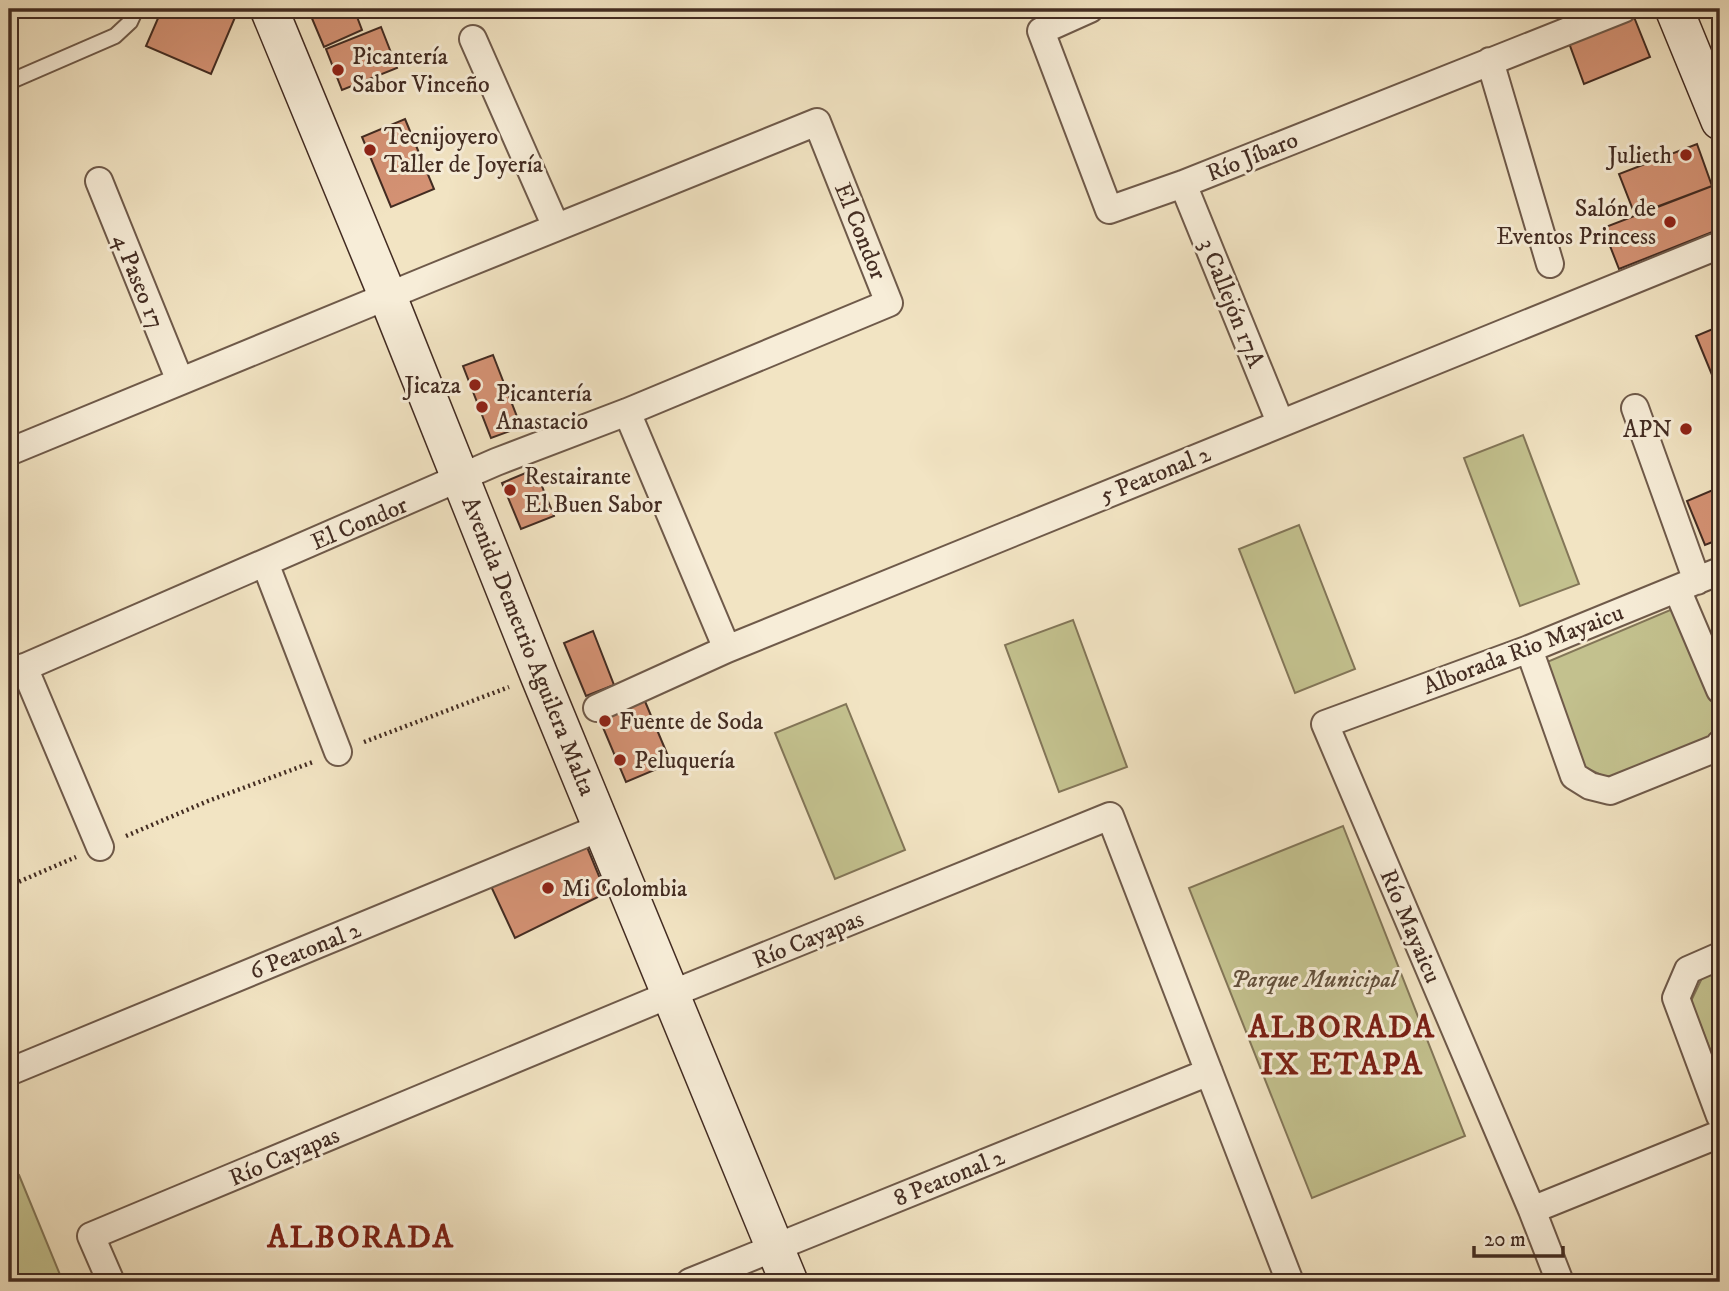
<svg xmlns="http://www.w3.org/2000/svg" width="1729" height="1291" viewBox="0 0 1729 1291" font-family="'IM FELL DW Pica',serif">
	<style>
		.green { fill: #c3c18e; stroke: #837658; stroke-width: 2 }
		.building { fill: #d49274; stroke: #432c22; stroke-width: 2 }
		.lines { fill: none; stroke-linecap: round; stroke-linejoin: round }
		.lane-casing { stroke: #6f5a4a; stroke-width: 18 }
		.street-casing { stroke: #6f5a4a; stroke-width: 30 }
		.secondary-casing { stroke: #432c22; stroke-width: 40 }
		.path { stroke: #432c22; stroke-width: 4.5; stroke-dasharray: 2 3.5; stroke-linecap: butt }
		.lane { stroke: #f7edd8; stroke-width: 14 }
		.street { stroke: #f7edd8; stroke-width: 26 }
		.secondary { stroke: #f7edd8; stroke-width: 37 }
		.poi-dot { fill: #8f2418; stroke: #f7edd8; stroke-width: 2.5 }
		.labels { text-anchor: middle; stroke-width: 6; stroke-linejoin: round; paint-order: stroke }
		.poi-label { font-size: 24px; fill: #432c22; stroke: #f7edd8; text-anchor: start }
		.street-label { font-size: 24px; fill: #432c22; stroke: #f7edd8 }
		.park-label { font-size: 24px; font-style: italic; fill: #63513d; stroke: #f7edd8 }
		.district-label { font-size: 32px; font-weight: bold; letter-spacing: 2px; fill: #7a1f14; stroke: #f7edd8 }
	</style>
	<rect width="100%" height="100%" fill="#f2e4c3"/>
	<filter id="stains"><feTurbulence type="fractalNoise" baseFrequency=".00286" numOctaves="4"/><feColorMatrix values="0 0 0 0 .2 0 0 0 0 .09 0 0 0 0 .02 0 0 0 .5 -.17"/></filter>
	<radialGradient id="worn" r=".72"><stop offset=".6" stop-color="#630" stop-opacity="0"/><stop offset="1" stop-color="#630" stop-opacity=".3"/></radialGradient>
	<path class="green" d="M 1523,435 L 1579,584 L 1520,606 L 1464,458 Z
		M 1299,525 L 1355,669 L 1295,693 L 1239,549 Z
		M 1675,608 L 1719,709 L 1711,740 L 1612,780 L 1582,766 L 1547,662 Z
		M 1073,620 L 1127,767 L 1059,792 L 1005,645 Z
		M 846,704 L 905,850 L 835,879 L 775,733 Z
		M 1343,826 L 1465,1136 L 1312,1198 L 1189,888 Z
		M 1720,970 L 1720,1075 L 1691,1001 L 1702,978 Z
		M 19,1175 L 63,1282 L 9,1282 L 9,1179 Z"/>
	<path class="building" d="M 162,9 L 223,9 L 236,15 L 211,74 L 146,46 Z
		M 308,9 L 354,9 L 362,30 L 324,47 Z
		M 1634,17 L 1650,57 L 1584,84 L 1569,43 Z
		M 381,27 L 397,68 L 342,90 L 326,49 Z
		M 405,119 L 434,189 L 391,207 L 362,137 Z
		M 1697,144 L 1712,186 L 1635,215 L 1619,174 Z
		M 1712,186 L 1720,206 L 1720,229 L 1619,269 L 1603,228 Z
		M 1720,326 L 1720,386 L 1717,387 L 1696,336 Z
		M 493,355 L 521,427 L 491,438 L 463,366 Z
		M 535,469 L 554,516 L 521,529 L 502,483 Z
		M 1720,487 L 1720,539 L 1705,545 L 1687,501 Z
		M 593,631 L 614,685 L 586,696 L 564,643 Z
		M 644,699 L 671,763 L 626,782 L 599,718 Z
		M 585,842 L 606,893 L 515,938 L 489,882 Z"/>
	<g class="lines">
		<g class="lane-casing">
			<path id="lane" d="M 9,82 L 115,36 L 130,22 L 136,9"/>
		</g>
		<g class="street-casing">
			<path id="street" d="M 1090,9 L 1041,31 L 1109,210 L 1183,184 L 1623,9
				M 473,39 L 556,227
				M 1490,61 L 1550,264
				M 99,181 L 180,381
				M 1183,184 L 1280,422
				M 1635,408 L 1697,581
				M 627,412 L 727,649
				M 9,452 L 429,279 L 817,122 L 889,303 L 627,412 L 496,462 L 9,674
				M 265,563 L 338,752
				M 1677,589 L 1720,690
				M 1529,649 L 1574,776 L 1590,786 L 1610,791 L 1719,747 L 1720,744
				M 24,667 L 100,847
				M 597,708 L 727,649 L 1715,247
				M 1720,956 L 1688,970 L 1676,998 L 1720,1116
				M 9,1072 L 602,827
				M 1532,1210 L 1720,1134
				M 111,1282 L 91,1236 L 671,994 L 1110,816 L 1290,1282
				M 690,1282 L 1209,1072
				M 1560,1282 L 1532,1210 L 1325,724 L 1529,649 L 1720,571"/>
		</g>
		<g class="secondary-casing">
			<path id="secondary" d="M 269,9 L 388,297 L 539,675 L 789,1282
				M 1674,9 L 1720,121"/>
		</g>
		<path class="path" d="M 364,742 L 509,687
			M 126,836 L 208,801 L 313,762
			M 9,886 L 76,857"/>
		<use href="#lane" class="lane"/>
		<use href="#street" class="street"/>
		<use href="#secondary" class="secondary"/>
	</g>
	<g class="poi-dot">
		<circle cx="338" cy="70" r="7"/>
		<circle cx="370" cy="150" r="7"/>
		<circle cx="1686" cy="155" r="7"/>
		<circle cx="1670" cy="222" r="7"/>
		<circle cx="475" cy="385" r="7"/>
		<circle cx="482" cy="407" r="7"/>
		<circle cx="1686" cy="429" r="7"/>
		<circle cx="510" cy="490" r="7"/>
		<circle cx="605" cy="721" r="7"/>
		<circle cx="620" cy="760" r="7"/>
		<circle cx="548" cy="888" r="7"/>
	</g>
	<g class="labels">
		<g class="poi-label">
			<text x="352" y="64">Picantería<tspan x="352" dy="28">Sabor Vinceño</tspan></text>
			<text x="384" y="144">Tecnijoyero<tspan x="384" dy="28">Taller de Joyería</tspan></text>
			<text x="1672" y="163" text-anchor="end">Julieth</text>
			<text x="1656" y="216" text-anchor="end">Salón de<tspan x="1656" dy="28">Eventos Princess</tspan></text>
			<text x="461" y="393" text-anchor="end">Jicaza</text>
			<text x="496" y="401">Picantería<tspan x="496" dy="28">Anastacio</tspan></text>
			<text x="1672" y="437" text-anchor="end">APN</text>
			<text x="524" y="484">Restairante<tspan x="524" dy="28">El Buen Sabor</tspan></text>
			<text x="619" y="729">Fuente de Soda</text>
			<text x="634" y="768">Peluquería</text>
			<text x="562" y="896">Mi Colombia</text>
		</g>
		<g class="street-label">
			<text transform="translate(1252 156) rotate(-22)" y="8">Río Jíbaro</text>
			<text transform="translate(861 231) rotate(68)" y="8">El Condor</text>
			<text transform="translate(139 281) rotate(68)" y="8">4 Paseo 17</text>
			<text transform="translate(1232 303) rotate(68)" y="8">3 Callejón 17A</text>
			<text transform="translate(1155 474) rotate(-22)" y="8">5 Peatonal 2</text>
			<text transform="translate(359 523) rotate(-23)" y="8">El Condor</text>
			<text transform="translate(529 646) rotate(68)" y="8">Avenida Demetrio Aguilera Malta</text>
			<text transform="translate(1523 649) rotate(-21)" y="8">Alborada Rio Mayaicu</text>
			<text transform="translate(1411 926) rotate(67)" y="8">Río Mayaicu</text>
			<text transform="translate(808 939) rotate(-22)" y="8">Río Cayapas</text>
			<text transform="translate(305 950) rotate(-22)" y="8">6 Peatonal 2</text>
			<text transform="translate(284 1156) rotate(-23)" y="8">Río Cayapas</text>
			<text transform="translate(949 1177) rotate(-22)" y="8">8 Peatonal 2</text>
		</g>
		<g class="park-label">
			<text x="1314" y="987">Parque Municipal</text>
		</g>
		<g class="district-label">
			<text x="1342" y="1037">ALBORADA<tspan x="1342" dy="37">IX ETAPA</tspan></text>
			<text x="361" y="1247">ALBORADA</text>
		</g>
	</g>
	<rect width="1729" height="1291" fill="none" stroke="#f2e4c3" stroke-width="35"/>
	<rect x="10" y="10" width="1708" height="1270" fill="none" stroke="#432c22" stroke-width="3.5"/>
	<rect x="18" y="18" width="1694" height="1256" fill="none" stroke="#432c22" stroke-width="2"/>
	<path d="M1474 1246v10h89v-10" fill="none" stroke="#432c22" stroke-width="3.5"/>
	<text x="1484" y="1246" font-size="21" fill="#432c22" stroke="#f7edd8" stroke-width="5" paint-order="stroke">20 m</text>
	<rect width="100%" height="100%" filter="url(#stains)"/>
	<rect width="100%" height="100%" fill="url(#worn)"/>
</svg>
